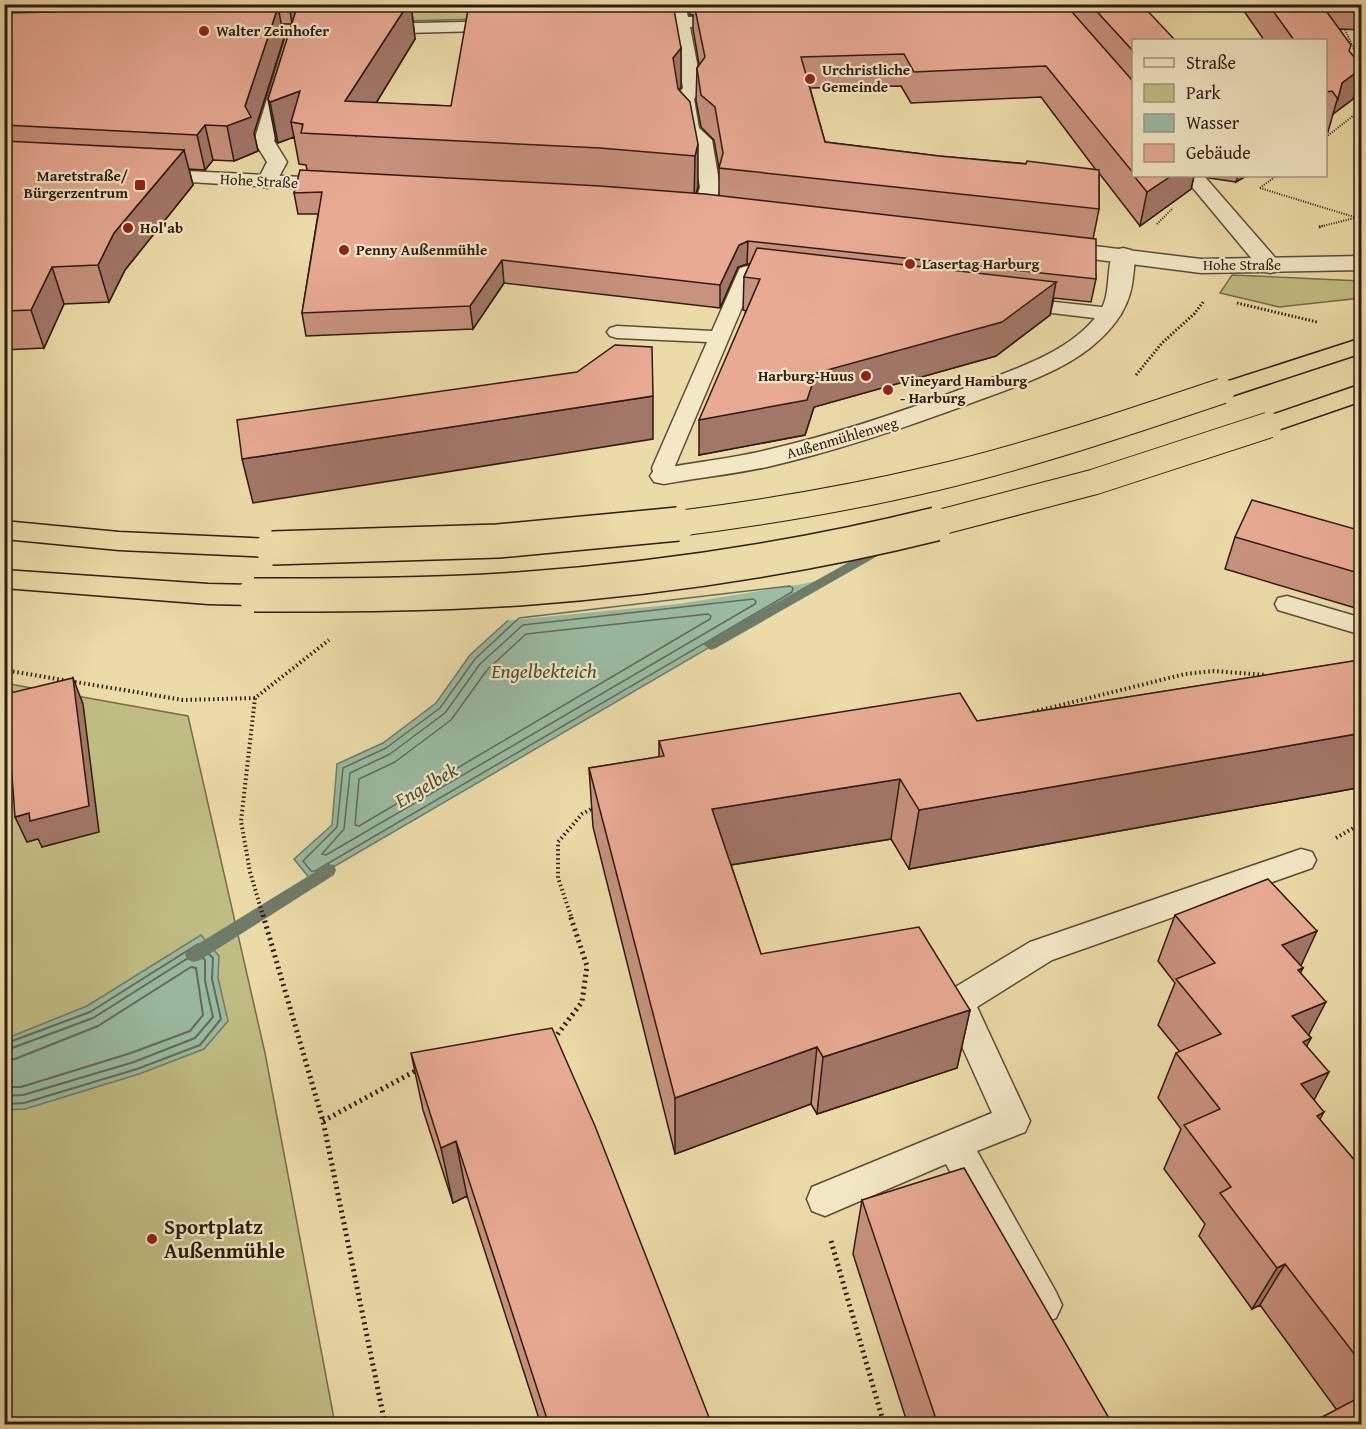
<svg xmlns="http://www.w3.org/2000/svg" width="1366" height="1429" viewBox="0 0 1366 1429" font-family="'Gentium Book Plus',serif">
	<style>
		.green { fill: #c0bd82; stroke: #766c49; stroke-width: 1.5 }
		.water { fill: #99bca3; stroke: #6d7c68; stroke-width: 1.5 }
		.pier { fill: #ebdba7 }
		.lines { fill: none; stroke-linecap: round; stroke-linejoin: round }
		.shore-far1 { stroke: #626c5a; stroke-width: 1.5 }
		.shore { stroke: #626c5a; stroke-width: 2 }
		.stream { fill: #6d7c68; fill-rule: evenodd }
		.service-casing { stroke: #5b4c36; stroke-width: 3 }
		.pedestrian-casing { stroke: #5b4c36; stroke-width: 3 }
		.minor-casing { stroke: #5b4c36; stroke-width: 3 }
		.tertiary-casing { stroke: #5b4c36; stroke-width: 3 }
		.trunk-casing { stroke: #2b1c10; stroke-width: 3 }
		.path-far3 { stroke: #2b1c10; stroke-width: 2; stroke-dasharray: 1 1.5; stroke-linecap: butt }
		.path-far2 { stroke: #2b1c10; stroke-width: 3; stroke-dasharray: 1.5 2; stroke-linecap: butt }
		.path-far1 { stroke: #2b1c10; stroke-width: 4; stroke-dasharray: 1.5 3; stroke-linecap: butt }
		.path { stroke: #2b1c10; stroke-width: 5; stroke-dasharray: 2 4; stroke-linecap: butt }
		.service { fill: #f2e8c6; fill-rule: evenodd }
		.pedestrian { fill: #f2e8c6; fill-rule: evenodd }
		.minor { fill: #f2e8c6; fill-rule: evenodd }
		.tertiary { fill: #f2e8c6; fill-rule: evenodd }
		.trunk { fill: #ebdba7; fill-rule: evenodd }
		.trunk-bridge-far1-casing { stroke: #2b1c10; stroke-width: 27; stroke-linecap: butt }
		.trunk-bridge-casing { stroke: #2b1c10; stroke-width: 36; stroke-linecap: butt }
		.trunk-bridge-far1 { stroke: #ebdba7; stroke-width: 25 }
		.trunk-bridge { stroke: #ebdba7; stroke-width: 33 }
		.wall { fill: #c8927e; stroke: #2b1c10; stroke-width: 1.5; fill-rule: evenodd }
		.shaded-wall { fill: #a27767; stroke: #2b1c10; stroke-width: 1.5 }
		.building { fill: #e8aa93; stroke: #2b1c10; stroke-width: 1.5 }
		.poi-dot { fill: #8f2418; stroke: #f2e8c6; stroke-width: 2 }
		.labels { text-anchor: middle; stroke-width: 4.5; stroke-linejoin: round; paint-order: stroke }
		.far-poi-label { font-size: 15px; font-weight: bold; fill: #2b1c10; stroke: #f2e8c6; text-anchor: start }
		.far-street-label { font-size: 15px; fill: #2b1c10; stroke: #f2e8c6 }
		.water-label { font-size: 20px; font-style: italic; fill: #4c4c3c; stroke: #f2e8c6 }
		.near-poi-label { font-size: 21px; font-weight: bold; fill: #2b1c10; stroke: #f2e8c6; text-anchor: start }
	</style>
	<rect width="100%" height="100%" fill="#ebdba7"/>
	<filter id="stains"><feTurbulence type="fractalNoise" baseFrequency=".00333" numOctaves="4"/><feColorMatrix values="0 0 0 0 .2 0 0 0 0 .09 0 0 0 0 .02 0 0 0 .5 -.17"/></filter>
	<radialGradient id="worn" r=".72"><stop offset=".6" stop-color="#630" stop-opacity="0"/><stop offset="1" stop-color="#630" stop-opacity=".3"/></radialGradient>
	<path class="green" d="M 337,5 L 597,5 L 597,16 L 332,23 Z
		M 1232,275 L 1361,281 L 1361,298 L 1279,307 L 1220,293 Z
		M 4,683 L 188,716 L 265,1053 L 335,1424 L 5,1424 Z"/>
	<path class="water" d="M 835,574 L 311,880 L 294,859 L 332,825 L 337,764 L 383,743 L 436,703 L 470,655 L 517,612 Z
		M 201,935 L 219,956 L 218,978 L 228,1021 L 204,1049 L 139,1074 L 25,1109 L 5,1110 L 5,1039 L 87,1006 Z"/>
	<path class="pier" d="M 834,571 L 838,574 L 835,577 L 803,584 L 678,604 L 502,621 L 516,609 L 674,592 Z"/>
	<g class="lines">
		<path class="shore-far1" d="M 790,586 L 793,588 L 792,592 L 315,871 L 311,871 L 303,861 L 337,827 L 343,768 L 386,748 L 440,708 L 475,659 L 519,618 Z
			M 753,599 L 756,601 L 755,604 L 326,855 L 322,854 L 344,829 L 350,773 L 390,754 L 445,713 L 480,664 L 523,625 Z
			M 708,614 L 711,616 L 710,619 L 359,826 L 355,825 L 359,779 L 395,762 L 451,720 L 487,670 L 526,634 Z"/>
		<path class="shore" d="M 4,1044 L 90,1012 L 198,944 L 213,958 L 212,979 L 221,1019 L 200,1045 L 137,1069 L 24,1103 L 4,1104
			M 4,1051 L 93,1018 L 196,953 L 205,960 L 205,981 L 213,1017 L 195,1038 L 134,1062 L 23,1095 L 4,1096
			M 4,1060 L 15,1059 L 98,1026 L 191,967 L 196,968 L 203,1015 L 190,1031 L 131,1053 L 21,1087 L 4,1087"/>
		<path class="stream" d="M 876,547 L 881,548 L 883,551 L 881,554 L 716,648 L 711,650 L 704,645 L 706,642 Z
			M 328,864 L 334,865 L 336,870 L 334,875 L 200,960 L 194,962 L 188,960 L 185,955 L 188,950 Z"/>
		<g class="service-casing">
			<path id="service" d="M 747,266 L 783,272 L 785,276 L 783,280 L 776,282 L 754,279 L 674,468 L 675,476 L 672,481 L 664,483 L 656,481 L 652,468 L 707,342 L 617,338 L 610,336 L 607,332 L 610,328 L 617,326 L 712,331 L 738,272 L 740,268 Z
				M 1017,298 L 1111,308 L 1118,310 L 1121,314 L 1118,318 L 1111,320 L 1010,308 L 1007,304 L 1010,300 Z
				M 1287,596 L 1362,618 L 1362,635 L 1278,610 L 1275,604 L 1278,598 Z
				M 1301,849 L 1312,852 L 1316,860 L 1312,868 L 1052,960 L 977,1007 L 1030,1121 L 1025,1132 L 977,1151 L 1056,1292 L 1062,1305 L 1056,1318 L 1043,1324 L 1030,1318 L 946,1164 L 825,1216 L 812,1211 L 807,1199 L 812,1187 L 992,1113 L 942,1002 L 947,992 L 1030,942 Z"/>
		</g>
		<g class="pedestrian-casing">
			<path id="pedestrian" d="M 511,21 L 517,22 L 520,26 L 517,30 L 368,34 L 362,33 L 359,29 L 362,25 L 368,24 Z"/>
		</g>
		<g class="minor-casing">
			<path id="minor" d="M 315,4 L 332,4 L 326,20 L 305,33 L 274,141 L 287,162 L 274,186 L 267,188 L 260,186 L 257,182 L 267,162 L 254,141 L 288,31 L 312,13 Z
				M 669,4 L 685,4 L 688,17 L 738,16 L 744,17 L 747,21 L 744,25 L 738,26 L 690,27 L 702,89 L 694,99 L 699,128 L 712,140 L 720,187 L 713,213 L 705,214 L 697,213 L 694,208 L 700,187 L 692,142 L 680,130 L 675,98 L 683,88 Z
				M 1183,176 L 1204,176 L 1278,261 L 1281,266 L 1278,271 L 1270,273 L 1262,271 Z
				M 1123,248 L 1131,250 C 1137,259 1133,275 1132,285 C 1127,312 1111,331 1090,348 C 1058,373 1017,386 979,400 C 910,426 840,450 767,467 C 733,474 698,478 664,484 L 654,482 L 650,476 L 654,470 L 664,468 C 698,462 733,458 767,450 C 832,435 896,414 959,390 C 1004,373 1072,354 1100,311 C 1112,294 1105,265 1115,250 Z"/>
		</g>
		<g class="tertiary-casing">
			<path id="tertiary" d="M 147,169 L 341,179 L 348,181 L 351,185 L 348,189 L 341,191 L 140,179 L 137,175 L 140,171 Z
				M 1053,241 L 1201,259 L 1362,256 L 1362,270 L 1201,273 L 1045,253 L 1042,248 L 1045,243 Z"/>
		</g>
		<g class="trunk-casing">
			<path id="trunk" d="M 1362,338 L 1362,353 L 1222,399 L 1213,396 L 1209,391 L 1213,386 Z
				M 1362,384 L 1362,401 L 1269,433 L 1260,431 L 1256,425 L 1260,419 Z
				M 4,521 L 119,532 L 272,539 L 282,542 L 287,548 L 282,554 L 272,557 L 119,550 L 4,539 Z
				M 4,570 L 208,584 L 254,585 L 265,588 L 269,595 L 265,602 L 254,605 L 208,604 L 4,588 Z"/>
		</g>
		<path class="path-far3" d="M 1343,25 L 1362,67
			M 1358,112 L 1362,124
			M 1326,137 L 1358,112 L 1362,113
			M 1260,188 L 1354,217
			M 1260,188 L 1276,176
			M 1157,224 L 1173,208
			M 1319,227 L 1362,216"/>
		<path class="path-far2" d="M 1319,227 L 1323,226
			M 1237,303 L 1317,322
			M 1136,375 L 1162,343 L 1194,314 L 1204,301"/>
		<path class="path-far1" d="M 4,670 L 183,700 L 255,698 L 329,640
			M 4,681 L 12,671
			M 255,698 L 241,821 L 250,872 L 263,916
			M 1033,712 L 1185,674 L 1214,671 L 1266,675
			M 1336,838 L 1362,823
			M 571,916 L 558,878 L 558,842 L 582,814 L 595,807"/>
		<path class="path" d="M 263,915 L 323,1121 L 385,1424
			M 552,1036 L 557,1035 L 582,1002 L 587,966 L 570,915
			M 323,1121 L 417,1070
			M 831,1241 L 884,1424"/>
		<use href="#service" class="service"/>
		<use href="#pedestrian" class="pedestrian"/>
		<use href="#minor" class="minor"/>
		<use href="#tertiary" class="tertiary"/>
		<use href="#trunk" class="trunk"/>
		<g class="trunk-bridge-far1-casing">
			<path id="trunk-bridge-far1" d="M 666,525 C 756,514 847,499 935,478 C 1032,455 1127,423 1222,391
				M 930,525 L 1094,482 L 1269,425"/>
		</g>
		<g class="trunk-bridge-casing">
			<path id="trunk-bridge" d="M 272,548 L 498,541 L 678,524
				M 254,595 C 342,595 430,595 518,589 C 658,579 799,558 936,524"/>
		</g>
		<use href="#trunk-bridge-far1" class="trunk-bridge-far1"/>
		<use href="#trunk-bridge" class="trunk-bridge"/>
	</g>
	<path class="wall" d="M 4,4 L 411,4 L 415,39 L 376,103 L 451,106 L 681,48 L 681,87 L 679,90 L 690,102 L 698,187 L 696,194 L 719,196 L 719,168 L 714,140 L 701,127 L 696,100 L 697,68 L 699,64 L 693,29 L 693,15 L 690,15 L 687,4 L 1141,4 L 1134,40 L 1134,176 L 1194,176 L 1191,189 L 1140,226 L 1099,173 L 1099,209 L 1093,239 L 1096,279 L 1091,302 L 1054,298 L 1050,315 L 996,356 L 814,407 L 805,435 L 699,455 L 746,311 L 743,310 L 744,277 L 750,264 L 747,264 L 738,267 L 720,308 L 504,283 L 473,329 L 306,336 L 302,313 L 318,214 L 298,214 L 294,193 L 307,170 L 306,165 L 299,164 L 294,137 L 278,143 L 276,141 L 268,99 L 292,24 L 281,24 L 284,38 L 254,133 L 258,151 L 234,161 L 213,160 L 205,170 L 189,169 L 193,185 L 125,270 L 109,302 L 64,304 L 44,348 L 4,350 ZM 901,86 L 911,103 L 1041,97 L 1096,170 L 939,156 L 825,142 L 810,88 Z
		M 1239,4 L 1362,4 L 1362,30 L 1340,29 L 1349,51 L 1362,66 L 1362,70 L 1353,99 L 1333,114 L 1328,132 L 1326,128 L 1326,40 L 1264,40 Z
		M 1206,176 L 1246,176 L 1236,182 L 1209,178 Z
		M 1362,531 L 1362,610 L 1225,569 L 1235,537 Z
		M 1362,660 L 1362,787 L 909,869 L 891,839 L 731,865 L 761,954 L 970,1010 L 957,1068 L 817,1114 L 811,1104 L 675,1154 L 593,827 L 589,768 L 659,757 L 659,741 L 977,721 Z
		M 1175,915 L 1300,973 L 1309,1035 L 1311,1038 L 1306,1046 L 1314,1100 L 1320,1120 L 1362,1169 L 1362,1425 L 1336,1409 L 1260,1305 L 1252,1309 L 1199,1236 L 1205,1224 L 1164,1169 L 1181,1129 L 1158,1098 L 1176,1053 L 1180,1052 L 1158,1025 L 1175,983 L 1158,961 Z
		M 411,1053 L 712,1425 L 541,1425 L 467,1196 L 453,1203 L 423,1110 Z
		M 862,1200 L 1113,1425 L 908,1425 L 853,1254 Z"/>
	<path class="shaded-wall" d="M 289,4 L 314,4 L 292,24 Z
		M 408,4 L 411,4 L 415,39 L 356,136 L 345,101 Z
		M 278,7 L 284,38 L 254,133 L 258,151 L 234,161 L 227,126 L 245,106 Z
		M 681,48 L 681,87 L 673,98 L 673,58 Z
		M 1362,68 L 1353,99 L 1333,114 L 1342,83 Z
		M 300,91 L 303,124 L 291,122 L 294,137 L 278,143 L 270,102 Z
		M 205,125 L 213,160 L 205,170 L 197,135 Z
		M 698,144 L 698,187 L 694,199 L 695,156 Z
		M 184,150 L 193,185 L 125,270 L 109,302 L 98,265 L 114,233 Z
		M 1171,176 L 1194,176 L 1191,189 L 1140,226 L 1147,192 Z
		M 1238,176 L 1246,176 L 1236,182 Z
		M 748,241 L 747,264 L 738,267 L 720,308 L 720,285 L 739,245 Z
		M 502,260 L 504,283 L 473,329 L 470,306 Z
		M 52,267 L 64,304 L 44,348 L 31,310 Z
		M 1056,282 L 1050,315 L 996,356 L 814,407 L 805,435 L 699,455 L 699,420 L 816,373 Z
		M 653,396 L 653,439 L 253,503 L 242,459 Z
		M 73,678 L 83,704 L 99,832 L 42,847 L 38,839 L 27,842 L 15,817 L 29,813 Z
		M 1362,733 L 1362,787 L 909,869 L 919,810 Z
		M 900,779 L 891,839 L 711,868 L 712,809 Z
		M 1317,931 L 1299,970 L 1303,968 L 1280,1013 L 1282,945 Z
		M 1326,1002 L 1306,1040 L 1311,1038 L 1287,1083 L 1292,1016 Z
		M 970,1010 L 957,1068 L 817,1114 L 823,1057 Z
		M 817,1047 L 811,1104 L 675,1154 L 675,1098 Z
		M 1329,1072 L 1305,1117 L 1301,1084 Z
		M 1324,1112 L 1300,1156 L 1317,1116 Z
		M 456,1141 L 467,1196 L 453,1203 L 441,1148 Z
		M 1285,1264 L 1260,1305 L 1252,1309 L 1277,1268 Z"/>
	<path class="building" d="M 298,4 L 408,4 L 345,101 L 451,106 L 469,4 L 673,4 L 681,48 L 673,58 L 678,89 L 690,102 L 698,144 L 695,156 L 600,148 L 301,133 L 303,124 L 291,122 L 300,91 L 270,102 L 268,99 Z
		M 694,4 L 1065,4 L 1132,80 L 1134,80 L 1134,174 L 1046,66 L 914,72 L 904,54 L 801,57 L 825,142 L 939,156 L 1026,164 L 1027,161 L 1099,170 L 1099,209 L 719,168 L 723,153 L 715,107 L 701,95 L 697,68 L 705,57 Z
		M 1090,4 L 1141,4 L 1175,40 L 1134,40 L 1134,52 Z
		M 1268,4 L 1321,4 L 1351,45 L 1349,51 L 1362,66 L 1362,68 L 1342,83 L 1338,99 L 1332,91 L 1327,92 L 1326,93 L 1326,40 L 1294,40 Z
		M 278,7 L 245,106 L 251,117 L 227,126 L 205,125 L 197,135 L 4,125 L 4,13 Z
		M 4,141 L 184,150 L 114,233 L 98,265 L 52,267 L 31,310 L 4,311 Z
		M 300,170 L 600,186 L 705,194 L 1096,239 L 1096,279 L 748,241 L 739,245 L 720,285 L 502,260 L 470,306 L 302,313 L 322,192 L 294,193 Z
		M 1134,176 L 1171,176 L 1147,192 Z
		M 757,248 L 1056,282 L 1002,322 L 816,373 L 807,400 L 699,420 L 760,279 L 744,277 Z
		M 615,345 L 652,347 L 653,396 L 242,459 L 237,420 L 577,372 Z
		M 1252,500 L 1362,531 L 1362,574 L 1235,537 Z
		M 1359,660 L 1362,660 L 1362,733 L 919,810 L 900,779 L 712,809 L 761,954 L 919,927 L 970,1010 L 823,1057 L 817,1047 L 675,1098 L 589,768 L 664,756 L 659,741 L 960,693 L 977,721 Z
		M 73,678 L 89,806 L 30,821 L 29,813 L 15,817 L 6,694 Z
		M 1268,879 L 1317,931 L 1282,945 L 1303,968 L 1298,970 L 1326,1002 L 1292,1016 L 1311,1038 L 1303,1042 L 1329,1072 L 1301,1084 L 1324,1112 L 1317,1116 L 1362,1169 L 1362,1364 L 1285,1264 L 1277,1268 L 1220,1193 L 1231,1187 L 1184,1125 L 1220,1109 L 1176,1053 L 1221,1034 L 1176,979 L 1215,963 L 1175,915 Z
		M 552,1028 L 595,1126 L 712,1425 L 549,1425 L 456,1141 L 441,1148 L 411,1053 Z
		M 964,1168 L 1113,1425 L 938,1425 L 862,1200 Z
		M 1362,1396 L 1362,1425 L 1307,1425 Z"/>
	<g class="poi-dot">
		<circle cx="204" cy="31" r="6"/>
		<circle cx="810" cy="79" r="6"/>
		<rect x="134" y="179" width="12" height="12" rx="3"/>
		<circle cx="128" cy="228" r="6"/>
		<circle cx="344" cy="250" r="6"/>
		<circle cx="910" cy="264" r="6"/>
		<circle cx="866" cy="376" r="6"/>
		<circle cx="888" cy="390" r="6"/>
		<circle cx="152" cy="1239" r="6"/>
	</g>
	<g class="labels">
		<g class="far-poi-label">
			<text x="216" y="36">Walter Zeinhofer</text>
			<text x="822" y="75">Urchristliche<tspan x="822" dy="17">Gemeinde</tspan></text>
			<text x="128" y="181" text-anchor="end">Maretstraße/<tspan x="128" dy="17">Bürgerzentrum</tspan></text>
			<text x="140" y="233">Hol'ab</text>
			<text x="356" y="255">Penny Außenmühle</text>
			<text x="922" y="269">Lasertag Harburg</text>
			<text x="854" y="381" text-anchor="end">Harburg-Huus</text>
			<text x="900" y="386">Vineyard Hamburg<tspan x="900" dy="17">- Harburg</tspan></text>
		</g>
		<g class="far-street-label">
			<text transform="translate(259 181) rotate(3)" y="5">Hohe Straße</text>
			<text x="1242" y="270">Hohe Straße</text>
			<text transform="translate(842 438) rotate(-16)" y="5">Außenmühlenweg</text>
		</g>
		<g class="water-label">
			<text x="544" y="678">Engelbekteich</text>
			<text transform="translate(426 785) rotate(-30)" y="7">Engelbek</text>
		</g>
		<g class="near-poi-label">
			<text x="164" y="1234">Sportplatz<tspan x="164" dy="24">Außenmühle</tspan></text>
		</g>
	</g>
	<rect width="1366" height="1429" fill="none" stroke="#ebdba7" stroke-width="24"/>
	<rect x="6" y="6" width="1354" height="1417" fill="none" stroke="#2b1c10" stroke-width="3"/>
	<rect x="12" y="12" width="1342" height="1405" fill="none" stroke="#2b1c10" stroke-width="1.5"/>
	<rect x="1132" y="39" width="195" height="138" fill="#f2e8c6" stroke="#a2967d" stroke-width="1.5"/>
	<rect x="1144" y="58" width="30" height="9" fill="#f2e8c6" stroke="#a2967d" stroke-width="1.5"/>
	<text x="1186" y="69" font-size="18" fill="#2b1c10">Straße</text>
	<rect x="1144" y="84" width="30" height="18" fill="#c0bd82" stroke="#a2967d" stroke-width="1.5"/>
	<text x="1186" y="99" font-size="18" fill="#2b1c10">Park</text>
	<rect x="1144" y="114" width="30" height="18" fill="#99bca3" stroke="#a2967d" stroke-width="1.5"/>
	<text x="1186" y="129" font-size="18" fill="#2b1c10">Wasser</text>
	<rect x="1144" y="144" width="30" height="18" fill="#e8aa93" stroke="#a2967d" stroke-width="1.5"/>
	<text x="1186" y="159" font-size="18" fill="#2b1c10">Gebäude</text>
	<rect width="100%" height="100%" filter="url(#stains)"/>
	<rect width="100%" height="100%" fill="url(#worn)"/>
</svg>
